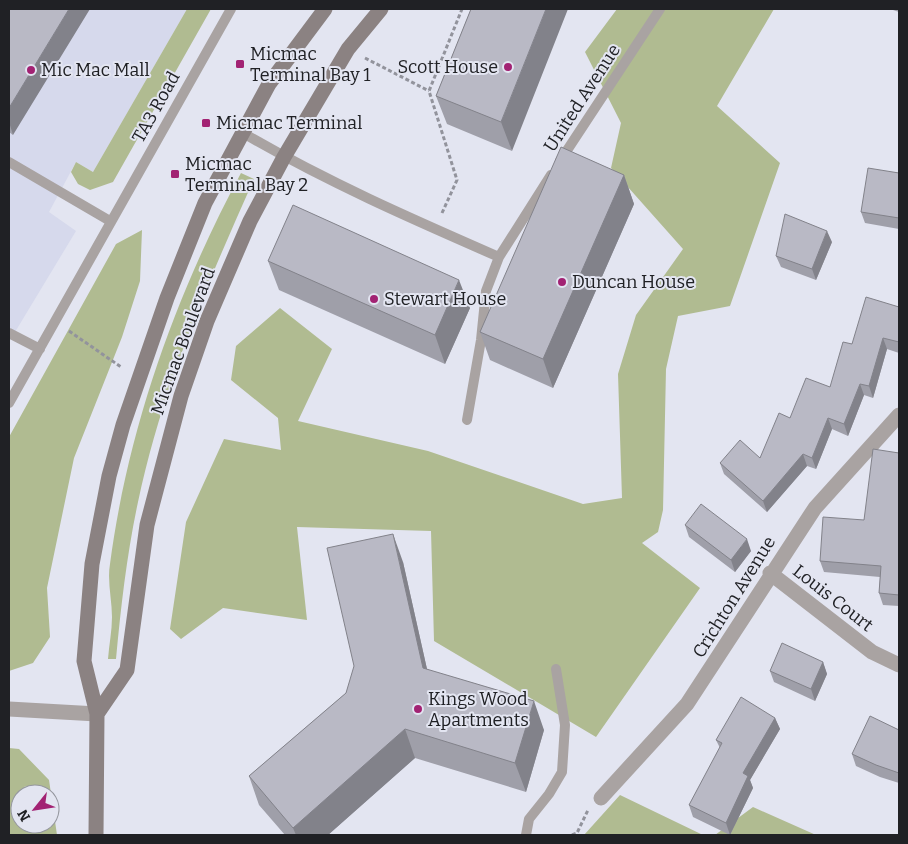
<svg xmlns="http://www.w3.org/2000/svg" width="908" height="844" viewBox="0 0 908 844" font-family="Bitter,serif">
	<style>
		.built { fill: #d6d9ec }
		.green { fill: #b0bb91; fill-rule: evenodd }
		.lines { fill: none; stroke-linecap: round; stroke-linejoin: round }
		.path { stroke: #92939c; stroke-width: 3; stroke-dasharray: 4 2.5; stroke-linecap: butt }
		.lane { stroke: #a9a3a2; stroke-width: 10 }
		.street { stroke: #a9a3a2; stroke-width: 15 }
		.secondary { stroke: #8b8282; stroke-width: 15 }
		.wall { fill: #9f9fa9 }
		.shaded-wall { fill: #82828a }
		.building { fill: #b9b9c5; stroke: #82828a }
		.poi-dot { fill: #a22273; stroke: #e3e5f1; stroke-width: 2 }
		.labels { text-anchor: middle; stroke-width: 4; stroke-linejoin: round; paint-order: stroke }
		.poi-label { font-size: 18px; fill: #202125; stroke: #e3e5f1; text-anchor: start }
		.street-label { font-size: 18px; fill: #202125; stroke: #e3e5f1 }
	</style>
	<rect width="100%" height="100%" fill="#e3e5f1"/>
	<path class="built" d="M 9,9 L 187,9 L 93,172 L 76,162 L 49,212 L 76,231 L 9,342 Z"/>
	<path class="green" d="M 187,9 L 211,9 L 113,182 L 90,190 L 78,184 L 71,172 L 76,162 L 93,172 Z
		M 617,9 L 774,9 L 717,106 L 780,163 L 730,306 L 678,316 L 666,369 L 663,510 L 658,532 L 642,543 L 700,588 L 596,737 L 434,641 L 431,531 L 297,527 L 307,620 L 223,608 L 181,639 L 170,629 L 186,522 L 224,439 L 281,450 L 278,418 L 231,380 L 236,346 L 280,308 L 332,349 L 298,421 L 428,451 L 583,504 L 622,498 L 618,374 L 636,315 L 683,249 L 611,168 L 621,123 L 585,52 Z
		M 241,173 L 254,179 C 207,284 162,389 138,502 C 127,553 121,606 116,659 L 108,659 C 109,645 112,631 112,617 C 112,600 107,581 110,564 C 128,428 176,294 241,173 Z
		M 142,230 L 140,281 L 122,337 L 74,458 L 47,588 L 50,637 L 33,663 L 9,671 L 9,437 L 116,244 Z
		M 9,748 L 19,749 L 49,780 L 57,835 L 9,835 ZM 20,794 L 50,794 L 50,824 L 20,824 Z
		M 620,795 L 703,835 L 584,835 Z
		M 753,807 L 816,835 L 715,835 Z"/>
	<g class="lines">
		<path class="path" d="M 365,58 L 429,91
			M 442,213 L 457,180 L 429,91 L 462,9
			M 69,331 L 121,367
			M 572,835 L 577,833 L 588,810"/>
		<path class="lane" d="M 243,133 C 325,181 412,219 499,257
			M 560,161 L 660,9
			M 9,162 L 110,221
			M 9,333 L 40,349
			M 9,403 L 231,9
			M 467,420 L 481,340 L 486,291 L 499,257 L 551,175
			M 526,835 L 529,819 L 549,794 L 562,772 L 565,725 L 556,669"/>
		<path class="street" d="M 770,573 L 872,652 L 899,665
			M 9,709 L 97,714
			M 601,798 L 687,704 L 815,508 L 899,415"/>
		<path class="secondary" d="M 97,714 L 127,670 L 147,525 L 181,396 L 207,321 L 250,221 L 284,157 L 348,49 L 381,9
			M 96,835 L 97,714 L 84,661 L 92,564 L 109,476 L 123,425 L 167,298 L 205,203 L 269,84 L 325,9"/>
	</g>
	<path class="wall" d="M 9,9 L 13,135 L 9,132 Z
		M 471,9 L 512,151 L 447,124 L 436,96 Z
		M 890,9 L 899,9 L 899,12 Z
		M 899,173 L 899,229 L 865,223 L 861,212 Z
		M 624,175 L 634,204 L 553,388 L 490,360 L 480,332 Z
		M 832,242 L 816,280 L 781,267 L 776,256 Z
		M 268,261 L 470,308 L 445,364 L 279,290 Z
		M 899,307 L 899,353 L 887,349 L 873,398 L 864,395 L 848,436 L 832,429 L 816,469 L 807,466 L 767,512 L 724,474 L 720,463 L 760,458 L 790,418 L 830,387 Z
		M 899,453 L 899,606 L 883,605 L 879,593 L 880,577 L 824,572 L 820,561 L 864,520 Z
		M 685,525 L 751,551 L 735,572 L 689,537 Z
		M 403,562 L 427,669 L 544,730 L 526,792 L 415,758 L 328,835 L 285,835 L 259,805 L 249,776 L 346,693 Z
		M 823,662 L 827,674 L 815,701 L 774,682 L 770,671 Z
		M 775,718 L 780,729 L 750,780 L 753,788 L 730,835 L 693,817 L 689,805 L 720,748 L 716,740 Z
		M 899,730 L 899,783 L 880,777 L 856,766 L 852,754 Z"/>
	<path class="shaded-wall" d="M 69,9 L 90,9 L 13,135 L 9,122 L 9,108 Z
		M 546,9 L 568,9 L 512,151 L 501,122 Z
		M 624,175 L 634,204 L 553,388 L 543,359 Z
		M 827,231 L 832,242 L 816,280 L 812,269 Z
		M 459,280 L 470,308 L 445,364 L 435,335 Z
		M 883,338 L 887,349 L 873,398 L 869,386 Z
		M 860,384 L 864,395 L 848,436 L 844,424 Z
		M 828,418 L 832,429 L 816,469 L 812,458 Z
		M 803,454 L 807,466 L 767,512 L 763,501 Z
		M 393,534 L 403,562 L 433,696 L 423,668 Z
		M 747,539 L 751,551 L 735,572 L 731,560 Z
		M 823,662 L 827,674 L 815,701 L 811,689 Z
		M 534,701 L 544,730 L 526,792 L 515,763 Z
		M 775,718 L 780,729 L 750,780 L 753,788 L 730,835 L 726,823 L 743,773 Z
		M 405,729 L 415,758 L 328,835 L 296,835 L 293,828 Z"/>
	<path class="building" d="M 9,9 L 69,9 L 9,108 Z
		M 471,9 L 546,9 L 501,122 L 436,96 Z
		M 561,147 L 624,175 L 543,359 L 480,332 Z
		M 868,168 L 899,173 L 899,218 L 861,212 Z
		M 293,205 L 459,280 L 435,335 L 268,261 Z
		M 785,214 L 827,231 L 812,269 L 776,256 Z
		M 866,297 L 899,307 L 899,342 L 883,338 L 869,386 L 860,384 L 844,424 L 828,418 L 812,458 L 803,454 L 763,501 L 720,463 L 740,440 L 760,458 L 779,413 L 790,418 L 806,378 L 830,387 L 843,342 L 852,344 Z
		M 873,449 L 899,453 L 899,595 L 879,593 L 881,566 L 820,561 L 823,517 L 864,520 Z
		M 701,504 L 747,539 L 731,560 L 685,525 Z
		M 393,534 L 423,668 L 534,701 L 515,763 L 405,729 L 293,828 L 249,776 L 346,693 L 354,666 L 327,548 Z
		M 782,643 L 823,662 L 811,689 L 770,671 Z
		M 741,697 L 775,718 L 743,773 L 748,776 L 726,823 L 689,805 L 722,743 L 716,740 Z
		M 870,716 L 899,730 L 899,773 L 876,765 L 852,754 Z"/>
	<g class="poi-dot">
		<rect x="235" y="59" width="10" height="10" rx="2.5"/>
		<circle cx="508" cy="67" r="5"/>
		<circle cx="31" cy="70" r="5"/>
		<rect x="201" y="118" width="10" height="10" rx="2.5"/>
		<rect x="170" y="169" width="10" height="10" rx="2.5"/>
		<circle cx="562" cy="282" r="5"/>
		<circle cx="374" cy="299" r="5"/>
		<circle cx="418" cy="709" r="5"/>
	</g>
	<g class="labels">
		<g class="poi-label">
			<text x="250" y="60">Micmac<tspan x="250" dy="21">Terminal Bay 1</tspan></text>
			<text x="498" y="73" text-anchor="end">Scott House</text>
			<text x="41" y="76">Mic Mac Mall</text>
			<text x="216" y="129">Micmac Terminal</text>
			<text x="185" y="170">Micmac<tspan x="185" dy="21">Terminal Bay 2</tspan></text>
			<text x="572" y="288">Duncan House</text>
			<text x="384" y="305">Stewart House</text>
			<text x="428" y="705">Kings Wood<tspan x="428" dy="21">Apartments</tspan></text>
		</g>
		<g class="street-label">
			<text transform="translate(582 98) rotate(-57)" y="6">United Avenue</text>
			<text transform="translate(156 107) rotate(-61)" y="6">TA3 Road</text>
			<text transform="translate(183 341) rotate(-70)" y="6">Micmac Boulevard</text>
			<text transform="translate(734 597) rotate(-58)" y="6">Crichton Avenue</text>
			<text transform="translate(833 598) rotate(38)" y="6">Louis Court</text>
		</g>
	</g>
	<rect width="908" height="844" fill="none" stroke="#202125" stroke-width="20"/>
	<g transform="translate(35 809) rotate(240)"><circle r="24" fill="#e3e5f1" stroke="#95979f"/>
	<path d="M0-4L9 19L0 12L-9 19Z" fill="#a22273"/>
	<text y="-8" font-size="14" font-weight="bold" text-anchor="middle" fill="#202125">N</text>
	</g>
</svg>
